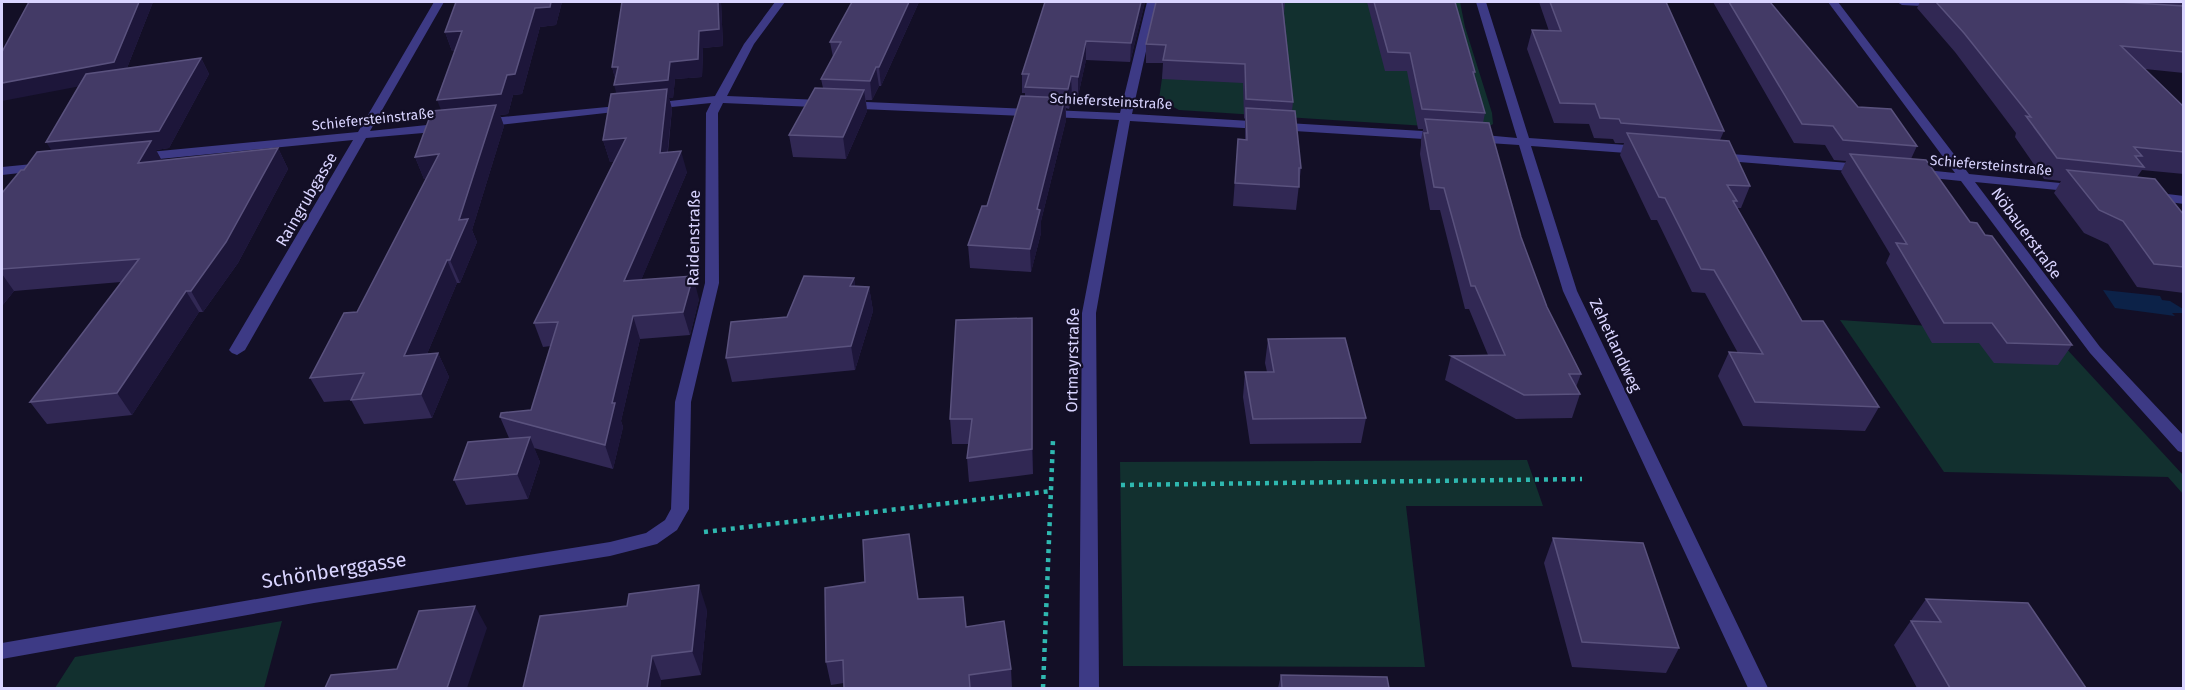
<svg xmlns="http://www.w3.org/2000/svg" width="2185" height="690" viewBox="0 0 2185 690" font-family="'Fira Sans',sans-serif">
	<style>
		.green { fill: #12302f }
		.water { fill: #0c2248 }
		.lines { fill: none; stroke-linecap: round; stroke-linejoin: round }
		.path { stroke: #2fb8b0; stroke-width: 4.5; stroke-dasharray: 4 5; stroke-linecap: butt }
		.minor { fill: #3d3a85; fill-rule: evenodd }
		.wall { fill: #312854 }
		.shaded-wall { fill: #1d163a }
		.building { fill: #433a66; stroke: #5a527e; stroke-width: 1.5 }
		.labels { text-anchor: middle; stroke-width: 4.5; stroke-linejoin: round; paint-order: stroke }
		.far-street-label { font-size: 14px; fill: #d9d4ff; stroke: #130f26 }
		.street-label { font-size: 16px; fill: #d9d4ff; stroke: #130f26 }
		.near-street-label { font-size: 20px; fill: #d9d4ff; stroke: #130f26 }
	</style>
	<rect width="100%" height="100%" fill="#130f26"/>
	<path class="green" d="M 1173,2 L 1460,2 L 1465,27 L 1492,113 L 1493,124 L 1486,128 L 1473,129 L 1179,110 L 1159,99 Z
		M 1840,320 L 2004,331 L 2063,345 L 2183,475 L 2183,494 L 2168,477 L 1944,472 Z
		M 1527,460 L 1543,506 L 1406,506 L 1425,667 L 1123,666 L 1120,462 Z
		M 282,621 L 264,688 L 55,688 L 75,657 Z"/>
	<path class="water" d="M 2103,290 L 2160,296 L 2162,300 L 2170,301 L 2183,309 L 2183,313 L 2172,313 L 2175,316 L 2115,308 Z"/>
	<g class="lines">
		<path class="path" d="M 1121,485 L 1582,479
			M 704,532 L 1051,491
			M 1043,688 L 1053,440"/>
		<path class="minor" d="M 434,2 L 444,2 L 370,131 L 446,123 L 452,127 L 446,131 L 366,138 L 245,350 L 237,355 L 232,353 L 229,350 L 353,140 L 139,161 L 133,157 L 139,153 L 358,132 Z
			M 775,2 L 785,2 L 754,44 L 727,96 L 1120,113 L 1147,2 L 1157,2 L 1132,114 L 1440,132 L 1446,136 L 1440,140 L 1130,121 L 1096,313 L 1099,688 L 1079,688 L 1082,313 L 1119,120 L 723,103 L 718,113 L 719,283 L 691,402 L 689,509 L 677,530 L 657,544 L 610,556 L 314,603 L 2,659 L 2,643 L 314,589 L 610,542 L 646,533 L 665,520 L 671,509 L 675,402 L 705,283 L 706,113 L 711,103 L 652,109 L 646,106 L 652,103 L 715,96 L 744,44 Z
			M 1476,2 L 1486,2 L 1529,138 L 1640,146 L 1646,150 L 1640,154 L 1531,146 L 1577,291 L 1768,688 L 1748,688 L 1563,291 L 1519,145 L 1473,142 L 1467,138 L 1473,134 L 1517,138 Z
			M 1828,2 L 1838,2 L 1969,174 L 2081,185 L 2083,188 L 2077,192 L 1975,182 L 2100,347 L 2184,436 L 2184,453 L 2178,451 L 2090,353 L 1961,181 L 1912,176 L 1910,173 L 1916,169 L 1955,173 Z
			M 1897,2 L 1943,2 L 1946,4 L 1941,7 L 1902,5 Z
			M 628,105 L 632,106 L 632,110 L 482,127 L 476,123 L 482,119 Z
			M 1718,153 L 1862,164 L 1868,168 L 1862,172 L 1714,160 L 1712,157 Z
			M 43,163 L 49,167 L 47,170 L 2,175 L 2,167 Z
			M 2151,192 L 2184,196 L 2184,204 L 2146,199 L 2145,196 L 2146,193 Z"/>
	</g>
	<path class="wall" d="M 29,2 L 153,2 L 127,68 L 201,58 L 209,74 L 169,148 L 156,150 L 162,161 L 278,148 L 288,169 L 238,263 L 203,312 L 199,312 L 132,415 L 47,424 L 30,402 L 121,282 L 14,291 L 2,306 L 2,193 L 24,170 L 52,151 L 79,87 Z
		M 456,2 L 562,2 L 556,25 L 540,27 L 522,94 L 513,95 L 508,114 L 500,115 L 504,126 L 472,230 L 477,242 L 460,283 L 457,283 L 427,354 L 438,353 L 449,377 L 432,418 L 364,424 L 351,400 L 324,402 L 310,378 L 357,312 L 426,179 L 424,179 L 415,157 L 441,110 L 455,51 L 452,51 L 445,32 Z
		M 622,2 L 721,2 L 723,46 L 703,48 L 702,77 L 675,79 L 673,98 L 669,98 L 672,109 L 668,152 L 687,172 L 641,280 L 699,299 L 690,335 L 640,339 L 621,421 L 623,427 L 613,469 L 534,448 L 540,462 L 528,499 L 466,505 L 454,480 L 509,438 L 500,417 L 531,410 L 551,346 L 543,347 L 534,323 L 614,161 L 610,162 L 603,140 L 617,93 L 615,78 L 612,67 Z
		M 919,2 L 881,86 L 879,86 L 872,100 L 866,100 L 867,111 L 846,159 L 793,157 L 789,135 L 823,88 L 821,79 L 833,57 L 830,42 Z
		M 1045,2 L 1145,2 L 1130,62 L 1086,60 L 1078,96 L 1072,96 L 1069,109 L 1066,108 L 1066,120 L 1041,221 L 1041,233 L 1031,272 L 970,268 L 968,245 L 987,206 L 1025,97 L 1025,93 L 1022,93 L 1022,74 Z
		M 1156,2 L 1285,2 L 1284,14 L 1293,102 L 1292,111 L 1301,168 L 1296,210 L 1233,206 L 1238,139 L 1245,140 L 1245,119 L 1244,118 L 1243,83 L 1162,79 L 1163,63 L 1146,63 L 1146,44 Z
		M 1367,2 L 1455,2 L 1475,72 L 1474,76 L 1485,113 L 1483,123 L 1521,237 L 1547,307 L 1581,374 L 1576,387 L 1580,394 L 1572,418 L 1516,419 L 1445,380 L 1451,356 L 1488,355 L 1469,309 L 1465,309 L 1440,210 L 1430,210 L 1420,154 L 1421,145 L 1421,140 L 1423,129 L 1418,129 L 1407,71 L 1385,71 Z
		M 1539,2 L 1666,2 L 1724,131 L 1720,140 L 1750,186 L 1741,208 L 1737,208 L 1802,321 L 1879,407 L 1865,431 L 1743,426 L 1718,376 L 1729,352 L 1738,353 L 1705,293 L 1692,292 L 1657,220 L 1651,220 L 1620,155 L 1624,143 L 1615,143 L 1613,139 L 1594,138 L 1589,124 L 1554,123 L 1527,49 L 1532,30 L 1549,31 Z
		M 1713,2 L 1770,2 L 1858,107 L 1917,146 L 1911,159 L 1970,222 L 1985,235 L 2072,345 L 2058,365 L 1994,363 L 1979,343 L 1932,343 L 1886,263 L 1890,254 L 1841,172 L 1846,161 L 1834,160 L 1825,145 L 1794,143 Z
		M 1920,2 L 2184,2 L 2184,73 L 2145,69 L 2184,107 L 2184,174 L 2142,170 L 2137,177 L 2184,215 L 2184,293 L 2137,287 L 2108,244 L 2084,233 L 2054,193 L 2061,181 L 2044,179 L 2015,137 L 2016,133 L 1955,52 L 1917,8 Z
		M 854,278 L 855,286 L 869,287 L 873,311 L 855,370 L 732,382 L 726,358 L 787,317 Z
		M 1032,318 L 1033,342 L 1033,474 L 969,482 L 967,458 L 969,444 L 952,444 L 950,419 Z
		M 1268,339 L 1366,418 L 1361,443 L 1250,444 L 1243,397 L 1245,372 L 1267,372 L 1265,363 Z
		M 1553,538 L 1679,648 L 1666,673 L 1572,667 L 1544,563 Z
		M 918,599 L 966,627 L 1011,669 L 1012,688 L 844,688 L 844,683 L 831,685 L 826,662 Z
		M 1926,599 L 2086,688 L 1917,688 L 1894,645 Z
		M 707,610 L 701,675 L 661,680 L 660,688 L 523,688 Z
		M 1281,675 L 1389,688 L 1278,688 Z"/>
	<path class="shaded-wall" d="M 139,2 L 153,2 L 123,78 L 2,101 L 2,83 Z
		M 551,2 L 562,2 L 556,25 L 540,27 L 522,94 L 513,95 L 508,114 L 500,115 L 504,126 L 472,230 L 477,242 L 460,283 L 450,260 L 459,220 L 445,120 L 437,100 L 507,75 L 535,8 Z
		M 718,2 L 721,2 L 723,46 L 703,48 L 702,77 L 675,79 L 673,98 L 669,98 L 672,109 L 665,174 L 619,103 L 614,85 L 617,85 L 612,67 L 670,62 L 699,31 Z
		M 909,2 L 919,2 L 881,86 L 879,67 Z
		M 1141,2 L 1145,2 L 1130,62 L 1131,43 Z
		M 462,31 L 469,50 L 452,51 L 445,32 Z
		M 1086,41 L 1086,60 L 1078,96 L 1078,77 Z
		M 201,58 L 209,74 L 169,148 L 156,150 L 162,161 L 150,183 L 57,159 L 46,142 Z
		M 876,67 L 879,86 L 872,100 L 870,81 Z
		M 1071,76 L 1072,96 L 1069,109 L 1068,89 Z
		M 864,90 L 867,111 L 846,159 L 843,137 Z
		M 1065,98 L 1066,120 L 1041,221 L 1041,233 L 1031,272 L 1030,249 L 1037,209 Z
		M 626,138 L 632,159 L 610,162 L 603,140 Z
		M 278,148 L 288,169 L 238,263 L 203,312 L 191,291 Z
		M 681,151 L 687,172 L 631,304 L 624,281 Z
		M 439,154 L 448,176 L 424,179 L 415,157 Z
		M 447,260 L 457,283 L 416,380 L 404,356 Z
		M 2,274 L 14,291 L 2,306 Z
		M 693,276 L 699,299 L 690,335 L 683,312 Z
		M 854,278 L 857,302 L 850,286 Z
		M 869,287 L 873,311 L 855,370 L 851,346 Z
		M 186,291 L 199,312 L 132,415 L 117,393 Z
		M 633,316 L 640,339 L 621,421 L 623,427 L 613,469 L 605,445 L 612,403 Z
		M 1032,318 L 1033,342 L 1033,474 L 1032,449 Z
		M 438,353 L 449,377 L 432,418 L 421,394 Z
		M 530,437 L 540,462 L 528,499 L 517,474 Z
		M 699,585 L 707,610 L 701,675 L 692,651 Z
		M 475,606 L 487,628 L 467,688 L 447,688 Z
		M 652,656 L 661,680 L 660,688 L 647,688 Z"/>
	<path class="building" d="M 29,2 L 139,2 L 114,62 L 2,83 L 2,52 Z
		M 456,2 L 551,2 L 550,7 L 535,8 L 515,74 L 507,75 L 501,94 L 437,100 L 462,31 L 445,32 Z
		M 622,2 L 718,2 L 719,29 L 699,31 L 698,59 L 670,62 L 668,80 L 614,85 L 618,67 L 612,67 Z
		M 852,2 L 909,2 L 879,67 L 876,67 L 870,81 L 821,79 L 841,42 L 830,42 Z
		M 1045,2 L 1141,2 L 1131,43 L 1086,41 L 1078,77 L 1071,76 L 1068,89 L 1025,87 L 1029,74 L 1022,74 Z
		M 1156,2 L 1282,2 L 1293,102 L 1246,99 L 1245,64 L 1163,60 L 1166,45 L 1146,44 Z
		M 1374,2 L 1455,2 L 1475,72 L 1473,72 L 1485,113 L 1422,109 L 1410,53 L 1388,52 Z
		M 1550,2 L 1666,2 L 1724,131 L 1621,123 L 1619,119 L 1600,118 L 1595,104 L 1560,103 L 1532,30 L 1561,31 Z
		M 1729,2 L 1770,2 L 1858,107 L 1891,109 L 1917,146 L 1843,140 L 1833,126 L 1802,124 Z
		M 1936,2 L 2119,2 L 2184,6 L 2184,52 L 2121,46 L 2184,107 L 2184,152 L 2134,147 L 2142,156 L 2135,156 L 2144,167 L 2057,158 L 2026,116 L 2031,117 L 1964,33 Z
		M 201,58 L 159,131 L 46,142 L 86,74 Z
		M 815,88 L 864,90 L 843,137 L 789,135 Z
		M 667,89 L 660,153 L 681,151 L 624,281 L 693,276 L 683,312 L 633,316 L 612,403 L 615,403 L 605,445 L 500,417 L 501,413 L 531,410 L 558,322 L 534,323 L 626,138 L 603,140 L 611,94 Z
		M 1021,96 L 1065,98 L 1037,209 L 1040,210 L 1030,249 L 968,245 L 982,206 L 987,206 Z
		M 496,105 L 459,220 L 468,219 L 450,260 L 447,260 L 404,356 L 438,353 L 421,394 L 351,400 L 364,373 L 310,378 L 344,313 L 357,312 L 439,154 L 415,157 L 432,111 Z
		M 1246,108 L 1295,111 L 1301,168 L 1299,168 L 1299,187 L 1235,183 L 1238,139 L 1247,140 Z
		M 1425,119 L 1489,123 L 1521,237 L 1547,307 L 1581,374 L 1569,374 L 1580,394 L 1524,395 L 1451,356 L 1505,355 L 1475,286 L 1471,286 L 1444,188 L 1434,187 L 1424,133 L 1428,133 Z
		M 1627,133 L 1729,141 L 1750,186 L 1727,185 L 1737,201 L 1733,201 L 1802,321 L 1823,321 L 1879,407 L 1755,402 L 1729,352 L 1763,354 L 1714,270 L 1701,269 L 1665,198 L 1659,197 Z
		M 151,141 L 138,163 L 278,148 L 226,242 L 191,291 L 186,291 L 117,393 L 30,402 L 139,259 L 2,269 L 2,193 L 21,170 L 24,170 L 37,152 Z
		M 1850,154 L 1926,160 L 1970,222 L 1977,223 L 1985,235 L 1992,236 L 2072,345 L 2007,343 L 1992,323 L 1944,323 L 1896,243 L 1907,244 Z
		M 2067,170 L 2155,179 L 2184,215 L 2184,267 L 2154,264 L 2123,221 L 2099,210 Z
		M 804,276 L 854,278 L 850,286 L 869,287 L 851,346 L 726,358 L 731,322 L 787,317 Z
		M 1032,318 L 1032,449 L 967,458 L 972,419 L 950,419 L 956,320 Z
		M 1345,338 L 1366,418 L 1253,419 L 1245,372 L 1274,372 L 1268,339 Z
		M 530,437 L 517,474 L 454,480 L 468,442 Z
		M 909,534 L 918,599 L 963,597 L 966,627 L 1004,621 L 1011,669 L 969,675 L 970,688 L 844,688 L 843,660 L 826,662 L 825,588 L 865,582 L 863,540 Z
		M 1553,538 L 1643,543 L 1679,648 L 1582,642 Z
		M 699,585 L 692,651 L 652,656 L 647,688 L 523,688 L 540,616 L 627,606 L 629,594 Z
		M 1926,599 L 2028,603 L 2086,688 L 1950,688 L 1911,621 L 1941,622 Z
		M 475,606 L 447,688 L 325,688 L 331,675 L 397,669 L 419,611 Z
		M 1281,675 L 1387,677 L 1389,688 L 1282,688 Z"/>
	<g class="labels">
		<g class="far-street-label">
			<text transform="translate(1111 101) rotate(3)" y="5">Schiefersteinstraße</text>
			<text transform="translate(373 119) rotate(-6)" y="5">Schiefersteinstraße</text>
			<text transform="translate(1991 165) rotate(5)" y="5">Schiefersteinstraße</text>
		</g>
		<g class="street-label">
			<text transform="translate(306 199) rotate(-60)" y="6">Raingrubgasse</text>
			<text transform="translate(2027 233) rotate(54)" y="6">Nöbauerstraße</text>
			<text transform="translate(693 238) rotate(-89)" y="6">Raidenstraße</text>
			<text transform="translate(1616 345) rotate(65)" y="6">Zehetlandweg</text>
			<text transform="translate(1072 360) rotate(-89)" y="6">Ortmayrstraße</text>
		</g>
		<g class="near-street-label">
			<text transform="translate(334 570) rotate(-9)" y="7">Schönberggasse</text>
		</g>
	</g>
	<rect width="2185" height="690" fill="none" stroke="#d9d4ff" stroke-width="6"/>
</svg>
